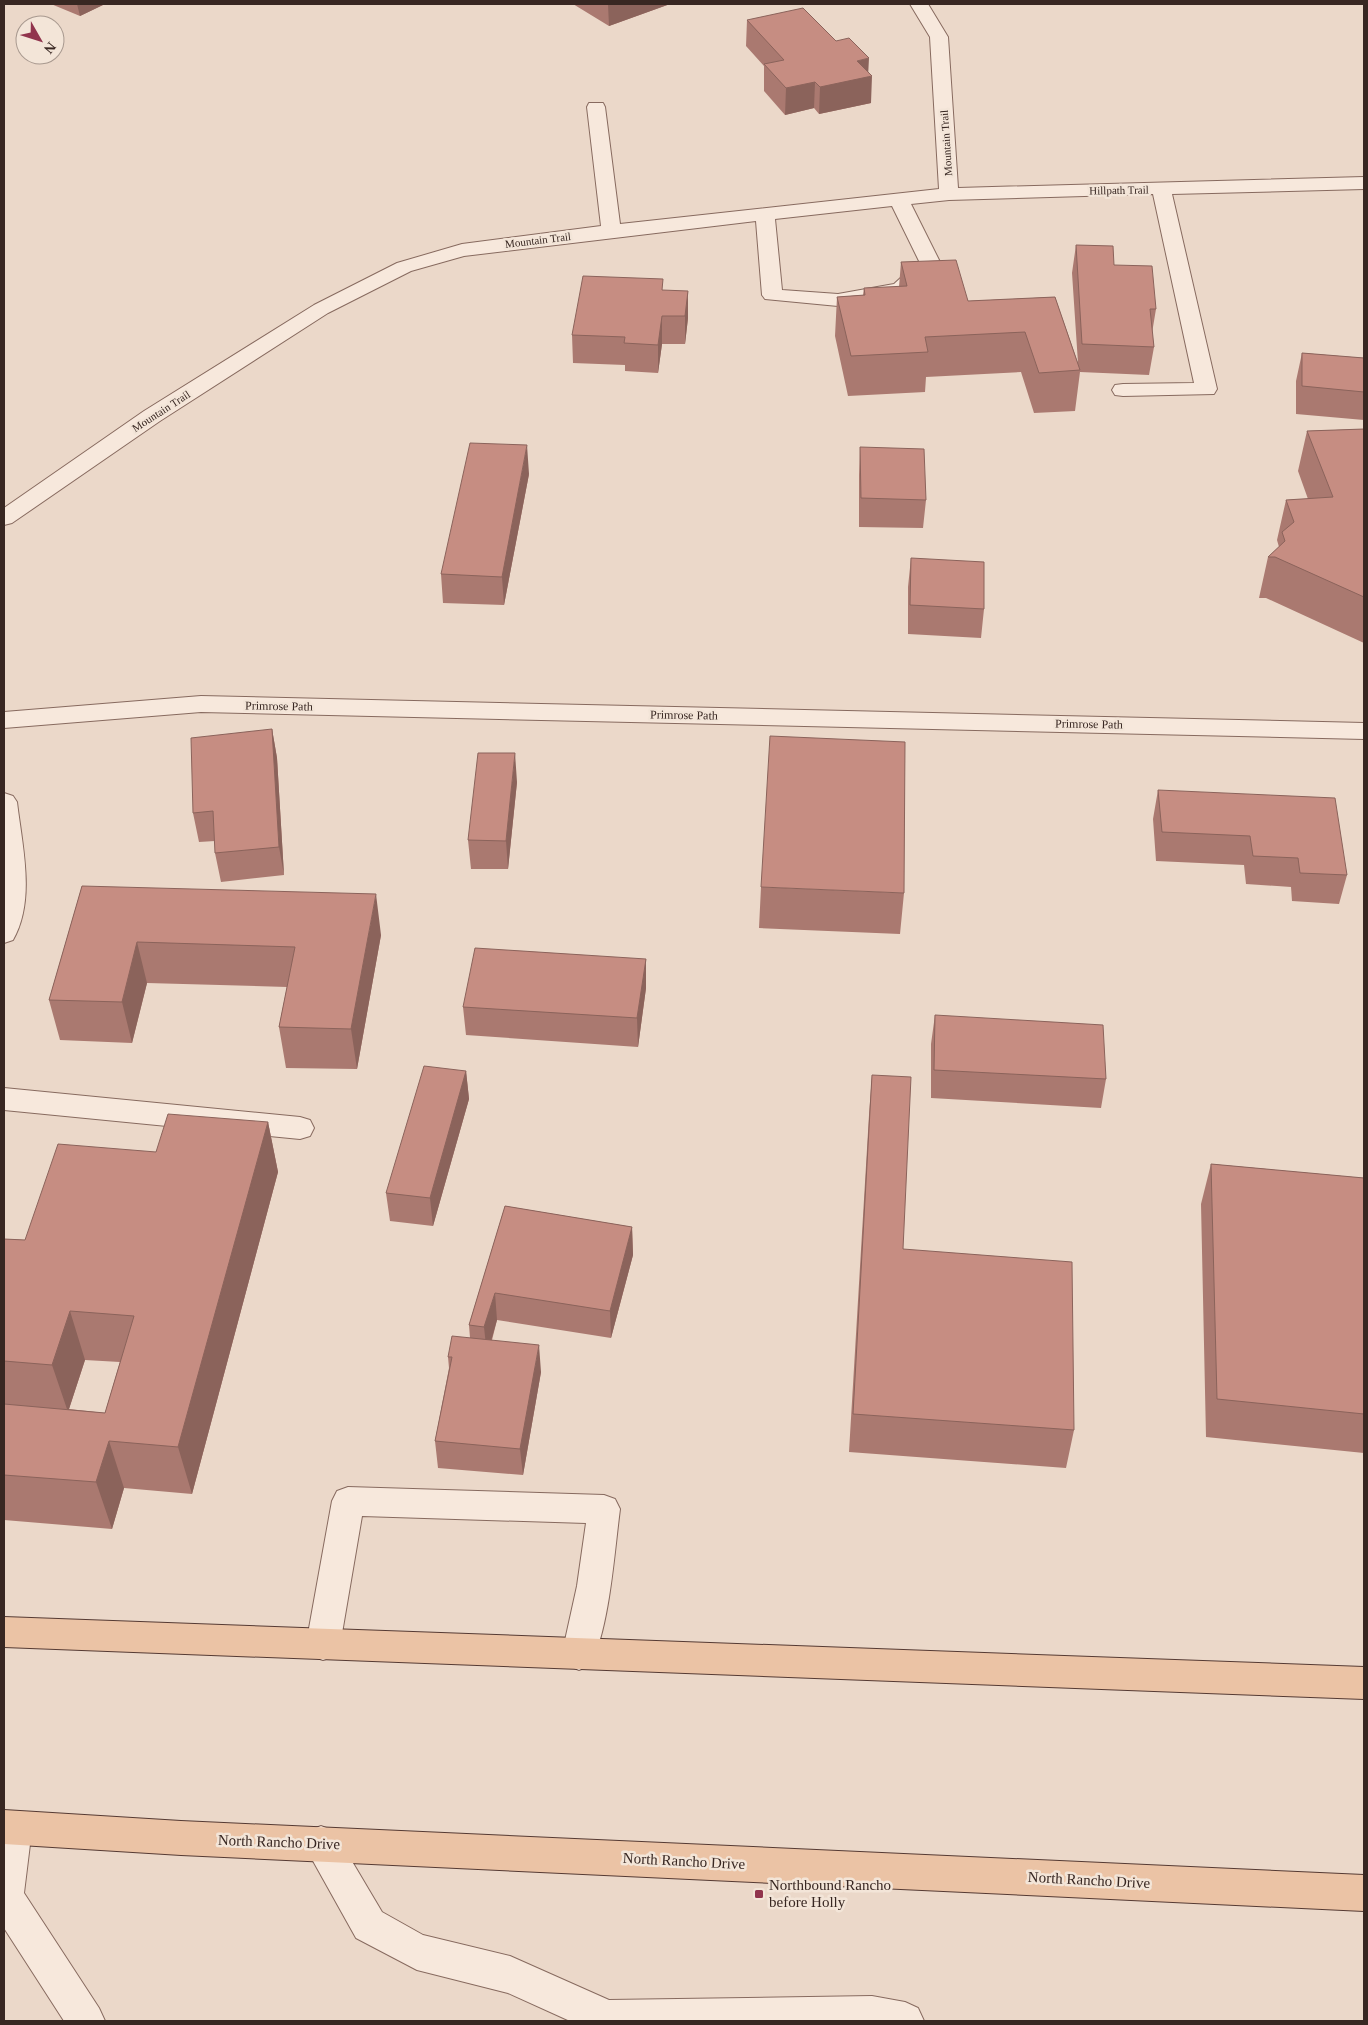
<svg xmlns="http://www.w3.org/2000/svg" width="1368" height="2025" viewBox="0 0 1368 2025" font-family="Georgia,serif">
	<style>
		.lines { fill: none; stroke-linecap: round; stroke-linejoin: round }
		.minor-casing { stroke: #876a5f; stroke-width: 2 }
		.major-casing { stroke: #553a33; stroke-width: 2 }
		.minor { fill: #f7e8dc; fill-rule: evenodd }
		.major { fill: #ebc3a5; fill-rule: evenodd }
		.wall { fill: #aa7970; fill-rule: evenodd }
		.shaded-wall { fill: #8b635b }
		.building { fill: #c68d82; stroke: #8b635b }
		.poi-dot { fill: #91344d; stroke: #f3e5d8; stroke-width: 2 }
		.labels { text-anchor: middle; stroke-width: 5; stroke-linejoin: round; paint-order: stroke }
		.far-street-label { font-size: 11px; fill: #382722; stroke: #f3e5d8 }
		.street-label { font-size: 12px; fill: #382722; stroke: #f3e5d8 }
		.near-street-label { font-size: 15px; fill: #382722; stroke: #f3e5d8 }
		.near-poi-label { font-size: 15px; fill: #382722; stroke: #f3e5d8; text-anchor: start }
	</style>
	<rect width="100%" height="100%" fill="#ebd8c9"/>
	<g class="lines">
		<g class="minor-casing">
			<path id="minor" d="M 910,4 L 928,4 L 948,37 L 958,188 L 1364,177 L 1364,189 L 1172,194 L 1217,389 L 1214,394 L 1123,396 L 1115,395 L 1112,390 L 1115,385 L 1123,384 L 1194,383 L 1153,194 L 949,200 L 911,204 L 940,262 L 937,266 L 907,293 L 900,295 L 838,306 L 765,299 L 762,295 L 756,221 L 464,256 L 411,271 L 328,313 L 160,421 L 12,523 L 4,525 L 4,508 L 144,411 L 314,305 L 397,263 L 462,244 L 601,226 L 587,107 L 589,103 L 603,103 L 605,107 L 620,224 L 939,189 L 930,37 ZM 892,206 L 919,261 L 894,284 L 838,294 L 782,290 L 775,219 Z
				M 201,696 L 1364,723 L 1364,739 L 201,712 L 4,728 L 4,712 Z
				M 4,793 L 13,796 L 17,802 C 22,845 36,900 13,940 L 4,943 Z
				M 4,1088 L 300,1117 L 310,1120 L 314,1128 L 310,1136 L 300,1139 L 4,1110 Z
				M 348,1487 L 604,1495 L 615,1499 L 620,1509 C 614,1555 610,1623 591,1665 L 579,1670 L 567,1665 L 562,1654 L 577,1586 L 586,1523 L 362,1516 L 340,1645 L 335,1656 L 323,1660 L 311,1656 L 306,1645 L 332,1501 L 337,1491 Z
				M 14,1811 L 27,1816 L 32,1828 L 24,1893 L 99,2008 L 105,2021 L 64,2021 L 4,1928 L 4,1815 Z
				M 321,1826 L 334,1831 L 382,1912 L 423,1935 L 510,1956 L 609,2000 L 872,1996 L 905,2002 L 918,2008 L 924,2021 L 570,2021 L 508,1993 L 417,1970 L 356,1938 L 303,1843 L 308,1831 Z"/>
		</g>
		<g class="major-casing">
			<path id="major" d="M 4,1617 L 1364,1667 L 1364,1699 L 4,1647 Z
				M 4,1810 L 181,1821 L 1364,1875 L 1364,1911 L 181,1855 L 4,1844 Z"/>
		</g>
		<use href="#minor" class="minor"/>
		<use href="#major" class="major"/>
	</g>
	<path class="wall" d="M 51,4 L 105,4 L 80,16 Z
		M 573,4 L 670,4 L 609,26 Z
		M 747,20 L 868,72 L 871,103 L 819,114 L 814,108 L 785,115 L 764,91 L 764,66 L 746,46 Z
		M 1076,245 L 1114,265 L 1156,309 L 1152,333 L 1154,347 L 1149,375 L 1080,372 L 1075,411 L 1034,413 L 1021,372 L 926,377 L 925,392 L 848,396 L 835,336 L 837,297 L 863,295 L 864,288 L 899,287 L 901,262 L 968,301 L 1055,297 L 1078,363 L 1072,273 Z
		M 688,291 L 688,318 L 685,344 L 662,344 L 658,373 L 625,371 L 625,365 L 573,363 L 572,335 Z
		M 1302,353 L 1364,358 L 1364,420 L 1296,414 L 1296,381 Z
		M 1364,429 L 1364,643 L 1266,598 L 1259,598 L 1268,557 L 1279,547 L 1277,540 L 1286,500 L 1308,499 L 1298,471 L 1307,431 Z
		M 860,447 L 926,500 L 923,528 L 859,527 L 859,475 Z
		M 529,474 L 504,605 L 443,603 L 441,574 Z
		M 911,558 L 984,609 L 981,638 L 908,634 L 908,587 Z
		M 272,729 L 277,758 L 284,875 L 221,882 L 215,853 L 215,841 L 199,842 L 193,813 Z
		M 517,782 L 508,869 L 471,869 L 468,840 Z
		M 1158,790 L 1347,875 L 1339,904 L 1292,901 L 1291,887 L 1246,884 L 1244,865 L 1156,861 L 1153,819 Z
		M 82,886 L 381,935 L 357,1069 L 286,1068 L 279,1027 L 287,987 L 147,983 L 132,1043 L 60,1040 L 49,1000 Z
		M 761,887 L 904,893 L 900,934 L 759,928 Z
		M 646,959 L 646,988 L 638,1047 L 466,1035 L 463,1007 Z
		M 935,1015 L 1106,1079 L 1101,1108 L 931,1098 L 931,1044 Z
		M 466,1071 L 469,1099 L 433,1226 L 390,1221 L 386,1193 Z
		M 872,1075 L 903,1249 L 1074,1430 L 1066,1468 L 849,1452 L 869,1115 Z
		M 268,1122 L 278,1172 L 192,1494 L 124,1488 L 112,1529 L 4,1520 L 4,1239 L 25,1240 L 156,1152 ZM 85,1360 L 120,1362 L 105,1413 L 69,1409 Z
		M 1211,1164 L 1364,1178 L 1364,1453 L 1206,1437 L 1201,1204 Z
		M 505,1206 L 632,1227 L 633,1255 L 611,1338 L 497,1320 L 492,1340 L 541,1372 L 523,1475 L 438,1468 L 435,1441 L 449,1368 L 448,1357 L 470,1338 L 469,1325 Z"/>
	<path class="shaded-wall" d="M 77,4 L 105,4 L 80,16 Z
		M 608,4 L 670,4 L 609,26 Z
		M 869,58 L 868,77 L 872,76 L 871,103 L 819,114 L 820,87 L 857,61 Z
		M 815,82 L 814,108 L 785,115 L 786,88 Z
		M 688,291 L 688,318 L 685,344 L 685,316 Z
		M 662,316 L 662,344 L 658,373 L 658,345 Z
		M 527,445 L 529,474 L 504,605 L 502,577 Z
		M 272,729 L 277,758 L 284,875 L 279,847 Z
		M 515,753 L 517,782 L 508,869 L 506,841 Z
		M 376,894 L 381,935 L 357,1069 L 351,1029 Z
		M 137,942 L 147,983 L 132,1043 L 122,1002 Z
		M 646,959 L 646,988 L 638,1047 L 637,1018 Z
		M 466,1071 L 469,1099 L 433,1226 L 430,1198 Z
		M 268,1122 L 278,1172 L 192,1494 L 178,1447 Z
		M 632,1227 L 633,1255 L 611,1338 L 610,1311 Z
		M 495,1293 L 497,1320 L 487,1355 L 484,1327 Z
		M 70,1311 L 85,1360 L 68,1412 L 52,1365 Z
		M 539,1345 L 541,1372 L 523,1475 L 520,1449 Z
		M 109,1441 L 124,1488 L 112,1529 L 96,1482 Z"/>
	<path class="building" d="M 803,8 L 836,41 L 849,38 L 869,58 L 857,61 L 872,76 L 820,87 L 815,82 L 786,88 L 764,64 L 784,60 L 747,20 Z
		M 1076,245 L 1113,246 L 1114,265 L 1152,266 L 1156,309 L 1150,309 L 1154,347 L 1082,344 Z
		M 956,260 L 968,301 L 1055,297 L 1080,370 L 1039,373 L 1025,332 L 925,337 L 928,352 L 851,356 L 837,297 L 865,295 L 864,288 L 907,286 L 901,262 Z
		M 583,276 L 663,279 L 662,290 L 688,291 L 685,316 L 662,316 L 658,345 L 624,343 L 625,337 L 572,335 Z
		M 1302,353 L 1364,358 L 1364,392 L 1302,386 Z
		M 1364,429 L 1364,597 L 1275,557 L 1268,557 L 1285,541 L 1282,532 L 1294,522 L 1286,500 L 1333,497 L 1307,431 Z
		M 470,443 L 527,445 L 502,577 L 441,574 Z
		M 860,447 L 924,449 L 926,500 L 861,498 Z
		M 911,558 L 984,562 L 984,609 L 910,605 Z
		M 272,729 L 279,847 L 215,853 L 213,811 L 193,813 L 191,738 Z
		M 770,736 L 905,742 L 904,893 L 761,887 Z
		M 478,753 L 515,753 L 506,841 L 468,840 Z
		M 1158,790 L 1335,798 L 1347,875 L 1300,873 L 1298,858 L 1253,856 L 1250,836 L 1162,832 Z
		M 82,886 L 376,894 L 351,1029 L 279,1027 L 295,947 L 137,942 L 122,1002 L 49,1000 Z
		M 475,948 L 646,959 L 637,1018 L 463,1007 Z
		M 935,1015 L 1103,1025 L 1106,1079 L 934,1070 Z
		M 424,1066 L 466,1071 L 430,1198 L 386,1193 Z
		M 872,1075 L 911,1077 L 903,1249 L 1072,1262 L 1074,1430 L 853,1414 Z
		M 168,1114 L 268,1122 L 178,1447 L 109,1441 L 96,1482 L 4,1475 L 4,1404 L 105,1413 L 134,1316 L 70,1311 L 52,1365 L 4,1361 L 4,1239 L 25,1240 L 58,1144 L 156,1152 Z
		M 1211,1164 L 1364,1178 L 1364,1414 L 1217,1399 Z
		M 505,1206 L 632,1227 L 610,1311 L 495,1293 L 484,1327 L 469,1325 Z
		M 452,1336 L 539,1345 L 520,1449 L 435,1441 L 452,1357 L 448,1357 Z"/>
	<rect class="poi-dot" x="754" y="1889" width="10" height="10" rx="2.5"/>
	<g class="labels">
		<g class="far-street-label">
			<text transform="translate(946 143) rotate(-94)" y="4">Mountain Trail</text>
			<text transform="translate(1119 190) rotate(-1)" y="4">Hillpath Trail</text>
			<text transform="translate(538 240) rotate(-7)" y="4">Mountain Trail</text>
			<text transform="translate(161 411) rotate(-33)" y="4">Mountain Trail</text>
		</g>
		<g class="street-label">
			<text transform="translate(279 706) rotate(1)" y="4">Primrose Path</text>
			<text transform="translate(684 715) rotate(1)" y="4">Primrose Path</text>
			<text transform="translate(1089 724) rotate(1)" y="4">Primrose Path</text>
		</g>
		<g class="near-street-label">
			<text transform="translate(279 1842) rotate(2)" y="5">North Rancho Drive</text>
			<text transform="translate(684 1861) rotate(3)" y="5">North Rancho Drive</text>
			<text transform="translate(1089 1880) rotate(3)" y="5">North Rancho Drive</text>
		</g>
		<g class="near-poi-label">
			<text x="769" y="1890">Northbound Rancho<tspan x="769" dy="17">before Holly</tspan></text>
		</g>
	</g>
	<rect width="1368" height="2025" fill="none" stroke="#382722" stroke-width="10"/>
	<g transform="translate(40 40) rotate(129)"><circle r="24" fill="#f3e5d8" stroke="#a8998f"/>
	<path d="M0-4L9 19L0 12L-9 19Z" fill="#91344d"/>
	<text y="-8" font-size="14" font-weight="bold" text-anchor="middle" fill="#382722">N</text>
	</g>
</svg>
